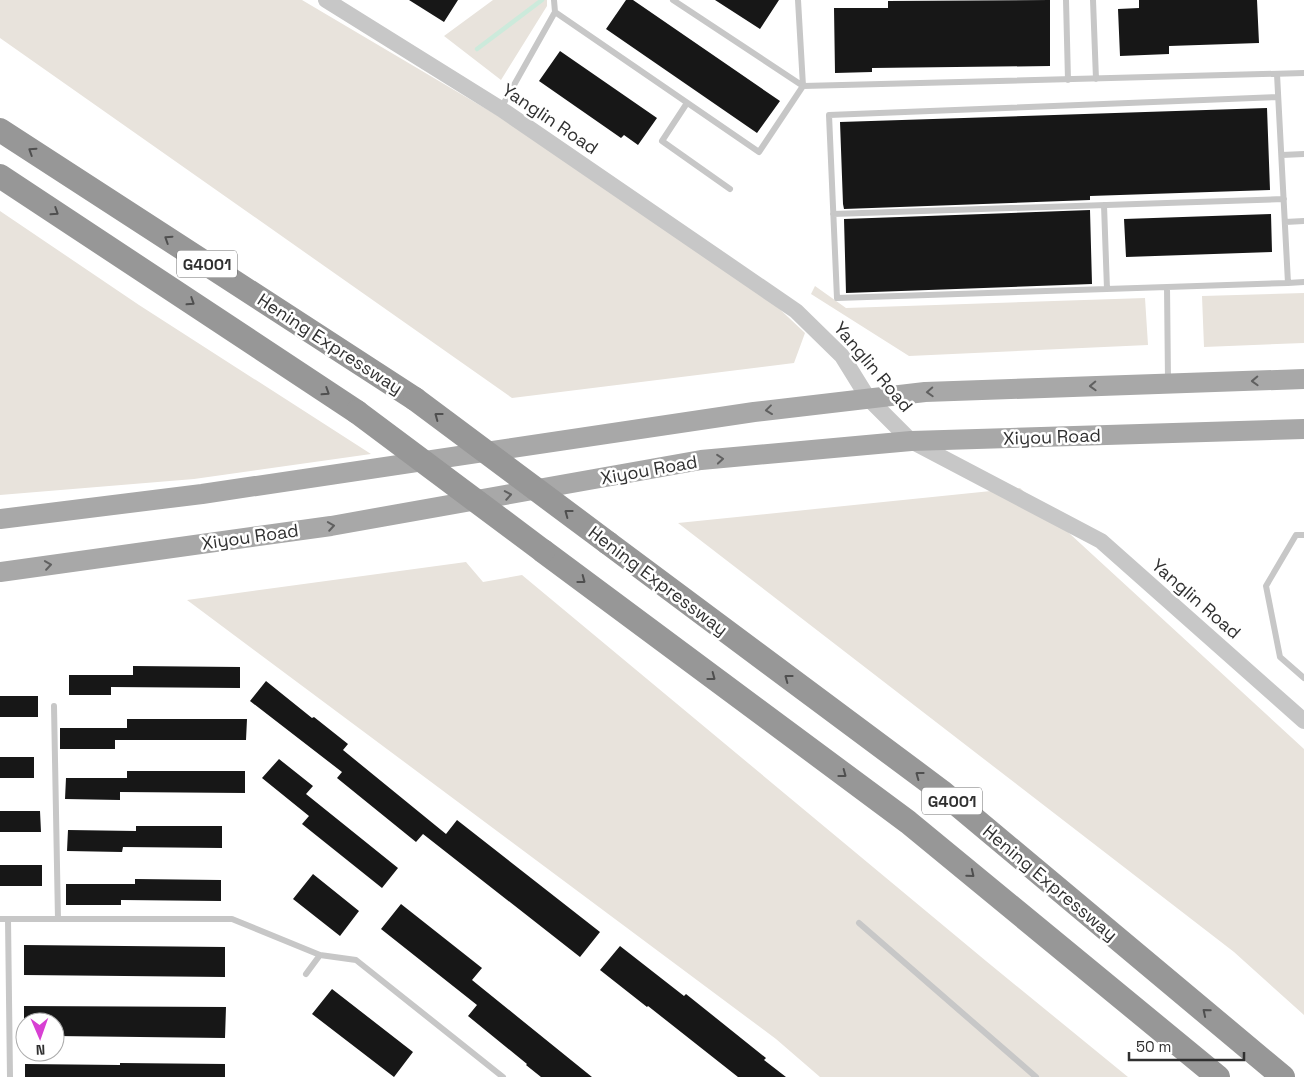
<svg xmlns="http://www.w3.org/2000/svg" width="1304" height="1077" viewBox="0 0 1304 1077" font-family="'Space Grotesk',sans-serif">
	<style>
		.green { fill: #e8e3dc }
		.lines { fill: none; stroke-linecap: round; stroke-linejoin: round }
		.stream { stroke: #cceadb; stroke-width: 4.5 }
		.building { fill: #171717 }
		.service { stroke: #c7c7c7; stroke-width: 6 }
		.tertiary { stroke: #c7c7c7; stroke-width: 16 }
		.primary { stroke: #a8a8a8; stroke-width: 20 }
		.motorway { stroke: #979797; stroke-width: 24 }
		.motorway-bridge { stroke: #979797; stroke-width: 24 }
		.oneway { stroke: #4f4f4f }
		.oneway2 { stroke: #606060 }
		.labels { text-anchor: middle; stroke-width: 5; stroke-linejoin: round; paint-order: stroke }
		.shield { fill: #fff; stroke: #6e6e6e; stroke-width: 1 }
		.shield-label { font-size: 16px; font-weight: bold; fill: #303030 }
		.street-label { font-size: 18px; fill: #303030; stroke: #fff }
	</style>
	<rect width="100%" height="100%" fill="#fff"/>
	<path class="green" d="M 0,0 L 302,0 L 544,143 L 770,300 L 805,333 L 794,363 L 512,398 L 0,38 Z
		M 493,0 L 547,0 L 547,6 L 501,80 L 444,36 Z
		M 0,211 L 139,305 L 371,454 L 194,479 L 0,495 Z
		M 815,286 L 846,308 L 1145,298 L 1148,345 L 909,356 L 811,294 Z
		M 1304,293 L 1304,343 L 1204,347 L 1202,296 Z
		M 1020,488 L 1304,749 L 1304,1015 L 1234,952 L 678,523 Z
		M 466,562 L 483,582 L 522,575 L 986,961 L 1128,1077 L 820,1077 L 776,1039 L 187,600 Z"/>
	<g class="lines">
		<path class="stream" d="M 477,49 L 542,0"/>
	</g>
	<path class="building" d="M 409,0 L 458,0 L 444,22 Z
		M 626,0 L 633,0 L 780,101 L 757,133 L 606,29 Z
		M 715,0 L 779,0 L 760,29 Z
		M 1050,0 L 1050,66 L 872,68 L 872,72 L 835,73 L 834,8 L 888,8 L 888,1 Z
		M 1139,0 L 1257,0 L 1259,43 L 1169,46 L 1169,54 L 1120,56 L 1118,9 L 1139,8 Z
		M 560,51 L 657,118 L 638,145 L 624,135 L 621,138 L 539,81 Z
		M 1267,108 L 1270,190 L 1090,196 L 1090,200 L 844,209 L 843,204 L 840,122 Z
		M 1090,210 L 1092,284 L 846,293 L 844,219 Z
		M 1271,214 L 1272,252 L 1126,257 L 1124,219 Z
		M 133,666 L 240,667 L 240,688 L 111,687 L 111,695 L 69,695 L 69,675 L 133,675 Z
		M 266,681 L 312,718 L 314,717 L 348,744 L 343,750 L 446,834 L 457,820 L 600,932 L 580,957 L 423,834 L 416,842 L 337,778 L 342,772 L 250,701 Z
		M 0,696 L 38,696 L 38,717 L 0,717 Z
		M 127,719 L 247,719 L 246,740 L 115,740 L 115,749 L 60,749 L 60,728 L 127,728 Z
		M 0,757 L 34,757 L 34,778 L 0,778 Z
		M 279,759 L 313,786 L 306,794 L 398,868 L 382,888 L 302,824 L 309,816 L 262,778 Z
		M 127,771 L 245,771 L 245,793 L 120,792 L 120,800 L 65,799 L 66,778 L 127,778 Z
		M 0,811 L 40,811 L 41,832 L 0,832 Z
		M 136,826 L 222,826 L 222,848 L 123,847 L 122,852 L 67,851 L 68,830 L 136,831 Z
		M 0,865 L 42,865 L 42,886 L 0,886 Z
		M 313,874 L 359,911 L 340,936 L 293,899 Z
		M 135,879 L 221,880 L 221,901 L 121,900 L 121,905 L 66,905 L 66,884 L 135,884 Z
		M 401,904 L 482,968 L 472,980 L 592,1077 L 541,1077 L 526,1065 L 527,1064 L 468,1016 L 477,1005 L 381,929 Z
		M 24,945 L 225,947 L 225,977 L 24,975 Z
		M 620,946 L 684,996 L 686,994 L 766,1058 L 764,1060 L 786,1077 L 738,1077 L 648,1006 L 647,1007 L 600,970 Z
		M 332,989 L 413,1052 L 394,1077 L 312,1014 Z
		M 24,1006 L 226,1007 L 225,1038 L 55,1036 L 55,1022 L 24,1022 Z
		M 120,1063 L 225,1064 L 225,1077 L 25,1077 L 25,1064 L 120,1065 Z"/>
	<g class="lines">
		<path class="service" d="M 673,0 L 803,86 L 1304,73
			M 1066,0 L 1068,80
			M 1093,0 L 1096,79
			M 555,12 L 759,152 L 803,86 L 798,0
			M 1277,74 L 1288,283 L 1304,282
			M 687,103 L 662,141 L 730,189
			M 501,108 L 555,12 L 554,0
			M 1282,155 L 1304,154
			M 1104,205 L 1107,289
			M 833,214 L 1284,199
			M 1285,222 L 1304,221
			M 1167,287 L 837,298 L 829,115 L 1278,97
			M 1168,380 L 1167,287 L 1288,283
			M 1304,535 L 1296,535 L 1266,586 L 1280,657 L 1304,678
			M 54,706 L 58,919
			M 0,919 L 232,919 L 320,955 L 356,960 L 503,1077
			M 8,919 L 10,1077
			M 859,923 L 1036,1077
			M 306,974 L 320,955"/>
		<path class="tertiary" d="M 326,0 L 501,109 L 796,311 L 842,356 L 868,398 L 911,441 L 1101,541 L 1304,721"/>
		<path class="primary" d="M 0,519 L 202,494 L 754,412 L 925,392 L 1304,379
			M 0,572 L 331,526 L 701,460 L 911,441 L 1304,429"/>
		<path class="motorway" d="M 0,130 L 415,399
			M 0,176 L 357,412
			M 608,543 L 941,791 L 1283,1077
			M 543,551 L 908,822 L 1218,1077"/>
		<path class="motorway-bridge" d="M 415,399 L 608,543
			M 357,412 L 543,551"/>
	</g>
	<defs><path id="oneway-chevron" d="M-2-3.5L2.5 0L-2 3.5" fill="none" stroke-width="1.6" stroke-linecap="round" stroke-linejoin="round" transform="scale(1.25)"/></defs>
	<g class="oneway">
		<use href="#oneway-chevron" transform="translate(32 151) rotate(-147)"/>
		<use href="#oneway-chevron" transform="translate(55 212) rotate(33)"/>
		<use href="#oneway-chevron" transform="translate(168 239) rotate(-147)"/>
		<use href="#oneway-chevron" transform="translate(191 302) rotate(33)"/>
		<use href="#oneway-chevron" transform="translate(326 392) rotate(33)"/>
		<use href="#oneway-chevron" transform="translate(438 416) rotate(-143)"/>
		<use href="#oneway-chevron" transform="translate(568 513) rotate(-143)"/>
		<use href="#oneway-chevron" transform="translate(582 580) rotate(37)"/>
		<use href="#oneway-chevron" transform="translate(712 677) rotate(37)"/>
		<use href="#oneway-chevron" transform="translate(788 678) rotate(-143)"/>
		<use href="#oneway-chevron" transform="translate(843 774) rotate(37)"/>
		<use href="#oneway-chevron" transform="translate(919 775) rotate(-143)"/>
		<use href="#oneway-chevron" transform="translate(971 874) rotate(39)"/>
		<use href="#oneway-chevron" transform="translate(1206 1012) rotate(-140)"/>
	</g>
	<g class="oneway2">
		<use href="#oneway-chevron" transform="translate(1255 381) rotate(178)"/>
		<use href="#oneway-chevron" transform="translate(1093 386) rotate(178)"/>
		<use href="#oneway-chevron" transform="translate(930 392) rotate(177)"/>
		<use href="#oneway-chevron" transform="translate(769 410) rotate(173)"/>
		<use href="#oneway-chevron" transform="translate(720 459) rotate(-5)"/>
		<use href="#oneway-chevron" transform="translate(508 495) rotate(-10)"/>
		<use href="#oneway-chevron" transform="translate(331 526) rotate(-9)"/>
		<use href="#oneway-chevron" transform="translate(48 565) rotate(-8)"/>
	</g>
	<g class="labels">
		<g class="shield">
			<rect x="177" y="250.5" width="60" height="27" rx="4"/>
			<rect x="922" y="787.5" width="60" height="27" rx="4"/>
		</g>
		<g class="shield-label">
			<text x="207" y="270">G4001</text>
			<text x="952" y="807">G4001</text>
		</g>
		<g class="street-label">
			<text transform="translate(550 119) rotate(34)" y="6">Yanglin Road</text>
			<text transform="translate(330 344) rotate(33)" y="6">Hening Expressway</text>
			<text transform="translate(873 367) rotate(50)" y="6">Yanglin Road</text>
			<text transform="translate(1052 437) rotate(-2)" y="6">Xiyou Road</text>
			<text transform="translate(649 470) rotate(-10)" y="6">Xiyou Road</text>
			<text transform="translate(250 537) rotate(-8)" y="6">Xiyou Road</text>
			<text transform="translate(658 581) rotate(37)" y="6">Hening Expressway</text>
			<text transform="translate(1196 599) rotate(41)" y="6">Yanglin Road</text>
			<text transform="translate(1050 883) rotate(40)" y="6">Hening Expressway</text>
		</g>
	</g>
	<g transform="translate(40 1037) rotate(178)"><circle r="24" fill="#ffffff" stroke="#acacac"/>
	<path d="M0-4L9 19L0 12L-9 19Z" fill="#d840d3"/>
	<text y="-8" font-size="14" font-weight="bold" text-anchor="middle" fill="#303030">N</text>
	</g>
	<path d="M1129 1052v8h115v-8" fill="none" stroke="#303030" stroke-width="2.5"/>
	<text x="1136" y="1052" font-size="15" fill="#303030" stroke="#ffffff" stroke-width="4" paint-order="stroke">50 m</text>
</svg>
